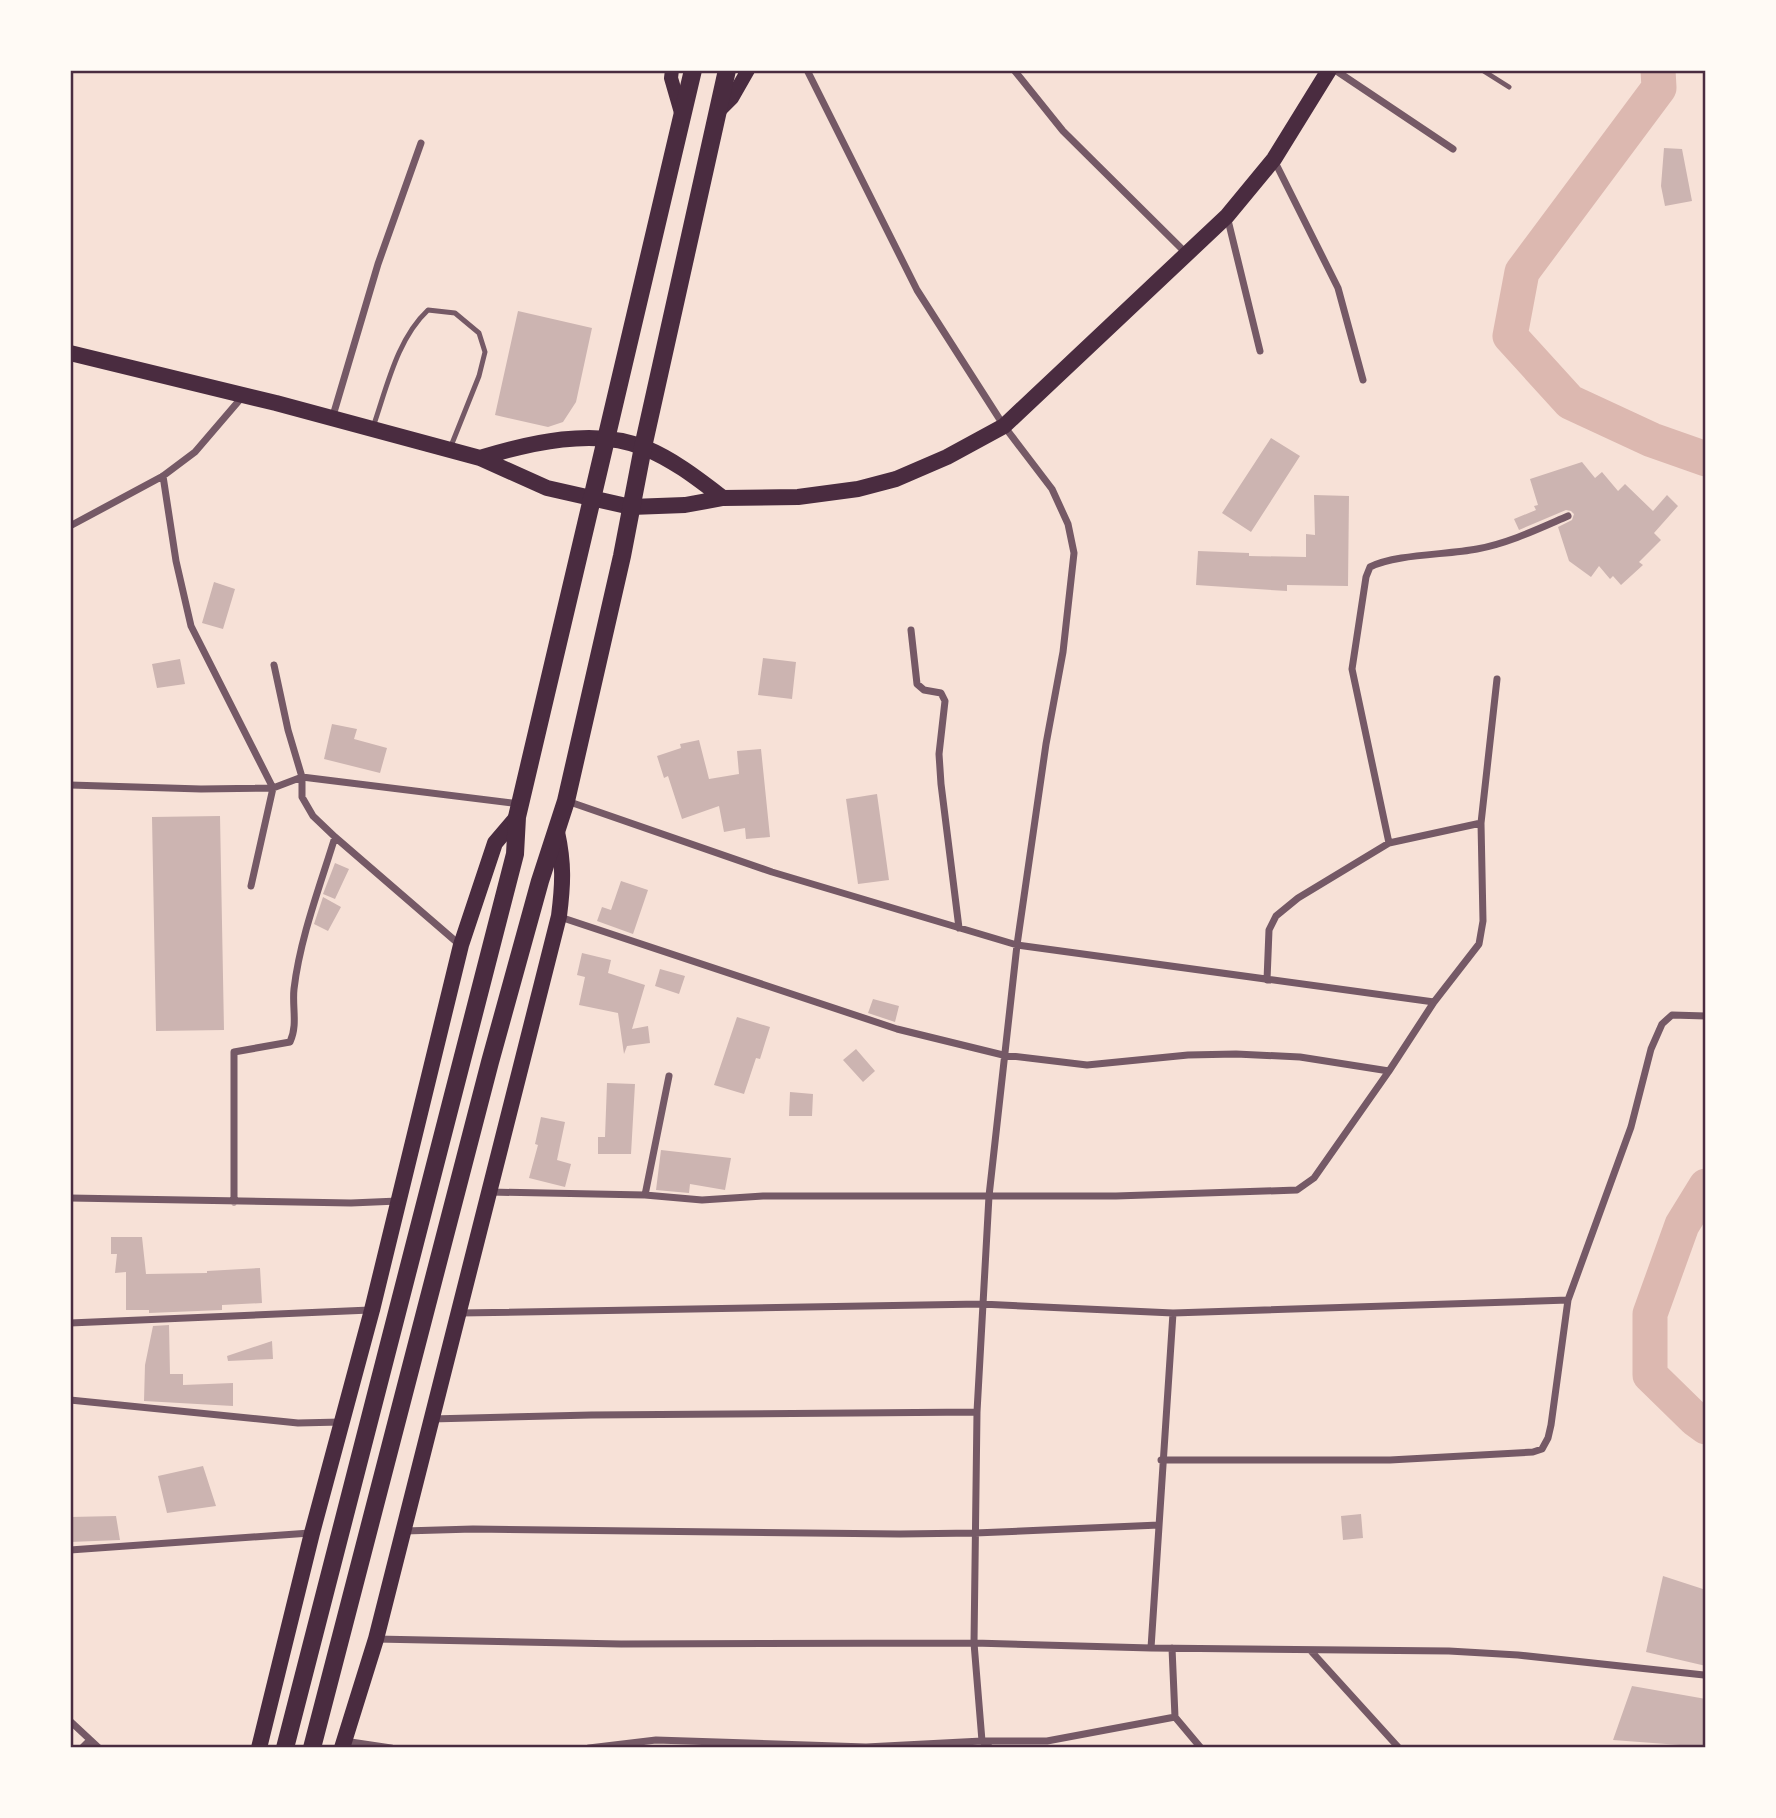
<svg xmlns="http://www.w3.org/2000/svg" width="1776" height="1818" viewBox="0 0 1776 1818" font-family="'Archivo Narrow',sans-serif">
	<style>
		.lines { fill: none; stroke-linecap: round; stroke-linejoin: round }
		.river { stroke: #dcb8b0; stroke-width: 35 }
		.building { fill: #ccb4b1 }
		.service { stroke: #755966; stroke-width: 5 }
		.minor { stroke: #755966; stroke-width: 7 }
		.secondary { stroke: #4a2c40; stroke-width: 14 }
		.primary { stroke: #4a2c40; stroke-width: 16 }
		.trunk { stroke: #4a2c40; stroke-width: 18 }
		.neatline { fill: none; stroke: #4a2c40; stroke-width: 2.5 }
	</style>
	<rect width="100%" height="100%" fill="#f7e1d7"/>
	<g class="lines">
		<path class="river" d="M 1658,70 L 1659,88 L 1522,272 L 1510,336 L 1570,402 L 1652,440 L 1706,459
			M 1706,1186 L 1682,1225 L 1650,1314 L 1650,1375 L 1695,1419 L 1706,1427"/>
	</g>
	<path class="building" d="M 1664,148 L 1682,149 L 1692,201 L 1665,206 L 1661,186 Z
		M 518,311 L 592,328 L 576,402 L 563,422 L 548,427 L 495,415 Z
		M 1271,438 L 1300,456 L 1251,532 L 1222,513 Z
		M 1582,462 L 1595,478 L 1602,472 L 1618,491 L 1625,484 L 1653,511 L 1667,495 L 1678,506 L 1654,533 L 1661,540 L 1639,562 L 1643,565 L 1621,585 L 1613,576 L 1610,579 L 1599,566 L 1591,577 L 1569,561 L 1558,527 L 1572,520 L 1574,514 L 1571,511 L 1566,510 L 1519,530 L 1514,519 L 1536,510 L 1534,506 L 1538,505 L 1530,479 Z
		M 1314,495 L 1349,496 L 1348,586 L 1287,585 L 1287,591 L 1196,585 L 1198,551 L 1249,553 L 1249,556 L 1306,557 L 1306,534 L 1315,535 Z
		M 214,582 L 235,589 L 223,629 L 202,623 Z
		M 763,658 L 796,662 L 792,699 L 758,695 Z
		M 180,659 L 185,684 L 157,688 L 152,664 Z
		M 332,724 L 357,729 L 354,739 L 387,748 L 380,773 L 324,759 Z
		M 699,740 L 709,779 L 739,774 L 737,751 L 761,749 L 770,837 L 746,839 L 745,828 L 724,832 L 719,806 L 682,819 L 668,776 L 664,778 L 657,756 L 681,748 L 680,744 Z
		M 877,794 L 889,880 L 858,884 L 846,799 Z
		M 220,816 L 224,1030 L 156,1031 L 152,817 Z
		M 335,863 L 349,869 L 335,899 L 323,894 Z
		M 621,881 L 648,890 L 633,934 L 597,921 L 602,907 L 611,910 Z
		M 323,897 L 341,907 L 328,931 L 314,924 Z
		M 582,953 L 611,960 L 608,973 L 645,985 L 632,1029 L 648,1026 L 650,1043 L 627,1046 L 624,1054 L 618,1013 L 579,1005 L 585,977 L 577,975 Z
		M 660,969 L 685,976 L 679,994 L 655,986 Z
		M 873,999 L 899,1006 L 895,1022 L 868,1013 Z
		M 737,1017 L 770,1027 L 760,1059 L 756,1058 L 744,1094 L 714,1085 Z
		M 856,1049 L 875,1071 L 863,1082 L 843,1060 Z
		M 607,1083 L 635,1084 L 631,1154 L 598,1154 L 598,1137 L 605,1137 Z
		M 790,1092 L 813,1094 L 812,1116 L 789,1116 Z
		M 541,1117 L 565,1122 L 557,1160 L 571,1164 L 565,1187 L 529,1178 L 538,1145 L 535,1144 Z
		M 661,1150 L 731,1158 L 725,1190 L 690,1184 L 689,1193 L 656,1190 Z
		M 111,1237 L 142,1237 L 146,1274 L 207,1273 L 207,1271 L 260,1268 L 262,1303 L 222,1305 L 222,1310 L 149,1313 L 149,1310 L 126,1310 L 126,1272 L 115,1273 L 117,1254 L 111,1254 Z
		M 169,1325 L 170,1374 L 183,1374 L 183,1385 L 233,1383 L 233,1406 L 144,1401 L 145,1365 L 153,1326 Z
		M 272,1341 L 273,1359 L 228,1361 L 227,1356 Z
		M 203,1466 L 216,1506 L 167,1513 L 158,1476 Z
		M 1361,1514 L 1363,1538 L 1343,1540 L 1341,1516 Z
		M 116,1516 L 120,1540 L 70,1542 L 70,1517 Z
		M 1663,1576 L 1706,1590 L 1706,1666 L 1646,1652 Z
		M 1632,1686 L 1706,1699 L 1706,1747 L 1613,1740 Z"/>
	<g class="lines">
		<path class="service" d="M 1482,70 L 1509,87
			M 373,427 C 387,387 397,339 428,310 L 455,313 L 479,333 L 485,352 L 479,376 L 451,446"/>
		<path class="minor" d="M 807,70 L 917,290 L 1004,426 L 1052,489 L 1068,524 L 1074,553 L 1063,652 L 1046,744 L 1017,945 L 989,1196 L 977,1412 L 974,1643 L 982,1741 L 990,1748
			M 1014,70 L 1063,131 L 1186,253
			M 1335,70 L 1453,149
			M 1274,160 L 1338,288 L 1363,380
			M 1227,216 L 1260,351
			M 332,419 L 378,264 L 421,143
			M 163,476 L 176,561 L 191,626 L 273,788 L 251,886
			M 70,526 L 163,476 L 195,452 L 243,396
			M 911,630 L 917,684 L 924,690 L 941,693 L 945,701 L 939,754 L 941,784 L 959,928
			M 274,665 L 288,730 L 302,777 L 302,797 L 313,816 L 335,837 L 460,945
			M 70,785 L 201,789 L 273,788 L 302,777 L 520,804
			M 567,801 L 772,872 L 1017,945 L 1434,1002
			M 1389,843 L 1352,669 L 1366,577 L 1370,567 C 1396,554 1446,555 1477,549 C 1509,543 1538,529 1568,516
			M 560,917 L 897,1029 L 1003,1055 L 1087,1065 L 1188,1055 L 1236,1054 L 1300,1057 L 1389,1071
			M 1267,980 L 1269,930 L 1276,916 L 1298,898 L 1389,843 L 1481,823
			M 490,1192 L 645,1195 L 702,1200 L 763,1196 L 1116,1196 L 1297,1190 L 1314,1178 L 1389,1071 L 1434,1002 L 1479,944 L 1483,921 L 1481,823 L 1497,679
			M 645,1195 L 669,1076
			M 70,1198 L 351,1203 L 398,1201
			M 234,1202 L 234,1052 L 290,1042 C 298,1025 292,1007 294,989 C 300,938 320,886 335,837
			M 460,1313 L 981,1304 L 1173,1313 L 1568,1300
			M 70,1323 L 370,1310
			M 70,1400 L 298,1423 L 341,1422
			M 431,1419 L 591,1415 L 977,1412
			M 1161,1460 L 1390,1460 L 1533,1452 L 1542,1449 L 1548,1438 L 1551,1425 L 1568,1300 L 1631,1127 L 1651,1049 L 1662,1024 L 1672,1015 L 1706,1016
			M 404,1531 L 473,1529 L 900,1534 L 975,1533 L 1159,1525
			M 70,1550 L 310,1533
			M 376,1639 L 621,1644 L 974,1643 L 1151,1648 L 1449,1651 L 1518,1655 L 1704,1675
			M 1151,1648 L 1173,1313
			M 1172,1648 L 1175,1717 L 1201,1748
			M 1311,1651 L 1399,1748
			M 70,1721 L 99,1748
			M 344,1741 L 391,1748
			M 82,1748 L 90,1740
			M 589,1748 L 656,1740 L 866,1747 L 982,1741 L 1047,1741 L 1175,1717"/>
		<path class="secondary" d="M 672,70 L 671,78 L 682,116
			M 718,112 L 732,98 L 748,70"/>
		<path class="primary" d="M 70,353 L 276,403 L 480,458 L 547,488 L 631,507 L 685,505 L 723,498 L 798,497 L 858,489 L 896,479 L 947,457 L 1004,426 L 1227,216 L 1274,159 L 1329,70
			M 480,458 C 529,443 595,427 645,448 C 674,460 698,479 723,498
			M 259,1748 L 312,1533 L 372,1310 L 461,945 L 495,843 L 517,817
			M 342,1748 L 376,1639 L 559,916 C 563,884 564,864 557,832"/>
		<path class="trunk" d="M 285,1748 L 515,854 L 517,817 L 693,70
			M 312,1748 L 490,1062 L 540,881 L 566,801 L 622,556 L 643,447 L 727,70"/>
	</g>
	<rect width="1776" height="1818" fill="none" stroke="#fffaf5" stroke-width="144"/>
	<rect x="72" y="72" width="1632" height="1674" class="neatline"/>
</svg>
